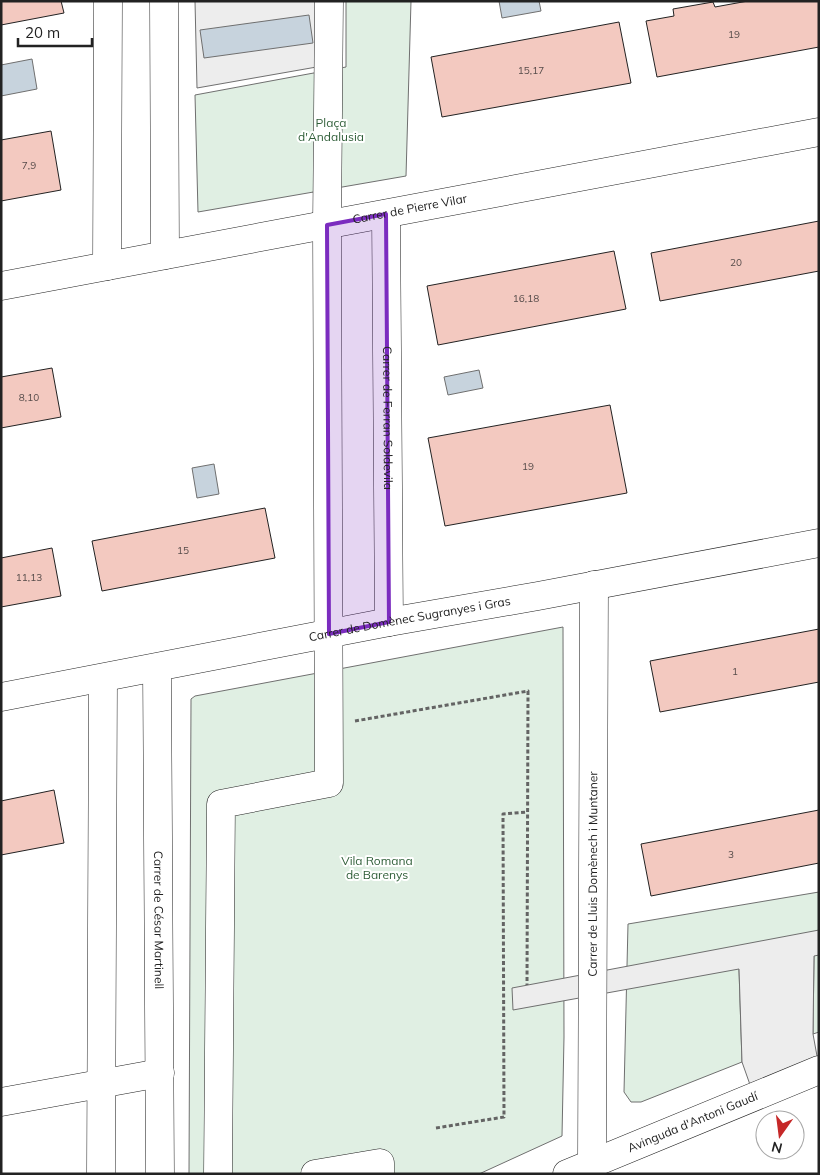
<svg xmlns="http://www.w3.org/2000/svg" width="820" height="1175" viewBox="0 0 820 1175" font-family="Mulish,sans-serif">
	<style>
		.green { fill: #e0efe3; stroke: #6f6f6f }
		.parking { fill: #ededed; stroke: #6f6f6f }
		.water { fill: #c7d3dd; stroke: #6f6f6f }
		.building { fill: #f3c9c0; stroke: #222 }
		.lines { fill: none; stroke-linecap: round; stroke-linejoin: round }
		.minor-casing { stroke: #222; stroke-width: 29 }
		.path { stroke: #646464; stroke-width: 3; stroke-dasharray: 4 2.5; stroke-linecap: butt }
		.minor { stroke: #fff; stroke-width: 28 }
		.marked { fill: #7b2cbf; fill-opacity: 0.2; stroke: #7b2cbf; stroke-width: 4; stroke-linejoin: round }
		.labels { text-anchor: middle; stroke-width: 4; stroke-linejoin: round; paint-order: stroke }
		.number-label { font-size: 10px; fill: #564c4a }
		.park-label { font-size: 12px; fill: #2f5e38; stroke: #fff }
		.street-label { font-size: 12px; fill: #222; stroke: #fff }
	</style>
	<rect width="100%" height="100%" fill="#fff"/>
	<path class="green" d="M 346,1 L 411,1 L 406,176 L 198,212 L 195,95 L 346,67 Z
		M 563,627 L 564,1037 L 562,1136 L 479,1174 L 189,1174 L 191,699 L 195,696 Z
		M 819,892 L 819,1032 L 813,1034 L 814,956 L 739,969 L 742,1062 L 641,1102 L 631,1102 L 624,1092 L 628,924 Z"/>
	<path class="parking" d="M 195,1 L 329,1 L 328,65 L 197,88 Z
		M 819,930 L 819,955 L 814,956 L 813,1034 L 819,1067 L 754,1096 L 742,1062 L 739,969 L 513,1010 L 512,988 Z"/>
	<path class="water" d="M 499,1 L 539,1 L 541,11 L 502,18 Z
		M 309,15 L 313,43 L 204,58 L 200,30 Z
		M 32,59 L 37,89 L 1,96 L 1,65 Z
		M 479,370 L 483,388 L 448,395 L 444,377 Z
		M 214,464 L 219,494 L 197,498 L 192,468 Z"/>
	<path class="building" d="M 1,1 L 61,1 L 64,13 L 1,25 Z
		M 748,1 L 819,1 L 819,47 L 657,77 L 646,21 L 674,16 L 673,9 L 713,2 L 715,7 Z
		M 619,22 L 631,83 L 442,117 L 431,57 Z
		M 51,131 L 61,190 L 1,201 L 1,140 Z
		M 819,221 L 819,271 L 660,301 L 651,253 Z
		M 614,251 L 626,309 L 438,345 L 427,286 Z
		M 52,368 L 61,417 L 1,428 L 1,377 Z
		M 610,405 L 627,493 L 445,526 L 428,438 Z
		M 265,508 L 275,558 L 102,591 L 92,541 Z
		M 52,548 L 61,596 L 1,607 L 1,558 Z
		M 819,629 L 819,682 L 660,712 L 650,661 Z
		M 54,790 L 64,843 L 1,855 L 1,801 Z
		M 819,810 L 819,863 L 651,896 L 641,844 Z"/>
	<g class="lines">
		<g class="minor-casing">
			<g id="minor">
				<path d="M 164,1 L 165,255"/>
				<path id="s1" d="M 386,214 L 389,622"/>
				<path d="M 107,266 L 108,1"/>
				<path id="s2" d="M 1,286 L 819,132"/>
				<path id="s3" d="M 157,668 L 160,1174"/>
				<path id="s4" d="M 1,697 L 389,622 L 538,596 L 819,543"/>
				<path d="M 1,1102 L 160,1073"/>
				<path id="s5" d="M 592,1163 L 594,585"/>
				<path d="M 101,1174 L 103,678"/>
				<path d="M 218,1174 L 221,804 L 329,783 L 327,225 L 329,1"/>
				<path d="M 315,1174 L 380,1163 L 380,1174"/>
				<path id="s6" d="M 567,1174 L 819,1070"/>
			</g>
		</g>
		<path class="path" d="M 355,721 L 528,691 L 527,985
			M 436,1128 L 504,1117 L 503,814 L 527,812"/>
		<use href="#minor" class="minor"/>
	</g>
	<path class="marked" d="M 386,214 L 389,622 L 329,634 L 327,225 Z"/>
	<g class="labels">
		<g class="number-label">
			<text x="734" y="38">19</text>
			<text x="531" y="74">15,17</text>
			<text x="29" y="169">7,9</text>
			<text x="736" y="266">20</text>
			<text x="526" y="302">16,18</text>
			<text x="29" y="401">8,10</text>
			<text x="528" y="470">19</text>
			<text x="183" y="554">15</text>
			<text x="29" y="581">11,13</text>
			<text x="735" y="675">1</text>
			<text x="731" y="858">3</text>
		</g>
		<g class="park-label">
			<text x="331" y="127">Plaça<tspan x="331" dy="14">d'Andalusia</tspan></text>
			<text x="377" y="865">Vila Romana<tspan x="377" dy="14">de Barenys</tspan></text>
		</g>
		<g class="street-label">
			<text dy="4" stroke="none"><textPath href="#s2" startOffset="416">Carrer de Pierre Vilar</textPath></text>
			<text dy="4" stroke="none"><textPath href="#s1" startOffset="204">Carrer de Ferran Soldevila</textPath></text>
			<text dy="4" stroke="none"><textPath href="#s4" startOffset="416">Carrer de Domènec Sugranyes i Gras</textPath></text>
			<text dy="4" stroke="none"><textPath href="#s5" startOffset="289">Carrer de Lluis Domènech i Muntaner</textPath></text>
			<text dy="4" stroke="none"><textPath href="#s3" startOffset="252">Carrer de César Martinell</textPath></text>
			<text dy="4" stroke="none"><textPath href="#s6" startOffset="136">Avinguda d'Antoni Gaudí</textPath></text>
		</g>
	</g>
	<rect width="820" height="1175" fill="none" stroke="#222222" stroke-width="5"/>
	<g transform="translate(780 1135) rotate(194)"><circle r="24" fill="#ffffff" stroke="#a7a7a7"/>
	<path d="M0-4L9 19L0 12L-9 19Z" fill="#c62828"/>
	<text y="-8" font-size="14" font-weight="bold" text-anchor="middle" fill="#222222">N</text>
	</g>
	<path d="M18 38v8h74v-8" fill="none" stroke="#222222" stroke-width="2.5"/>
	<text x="25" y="38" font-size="15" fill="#222222" stroke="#ffffff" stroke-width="4" paint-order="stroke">20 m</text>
</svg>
